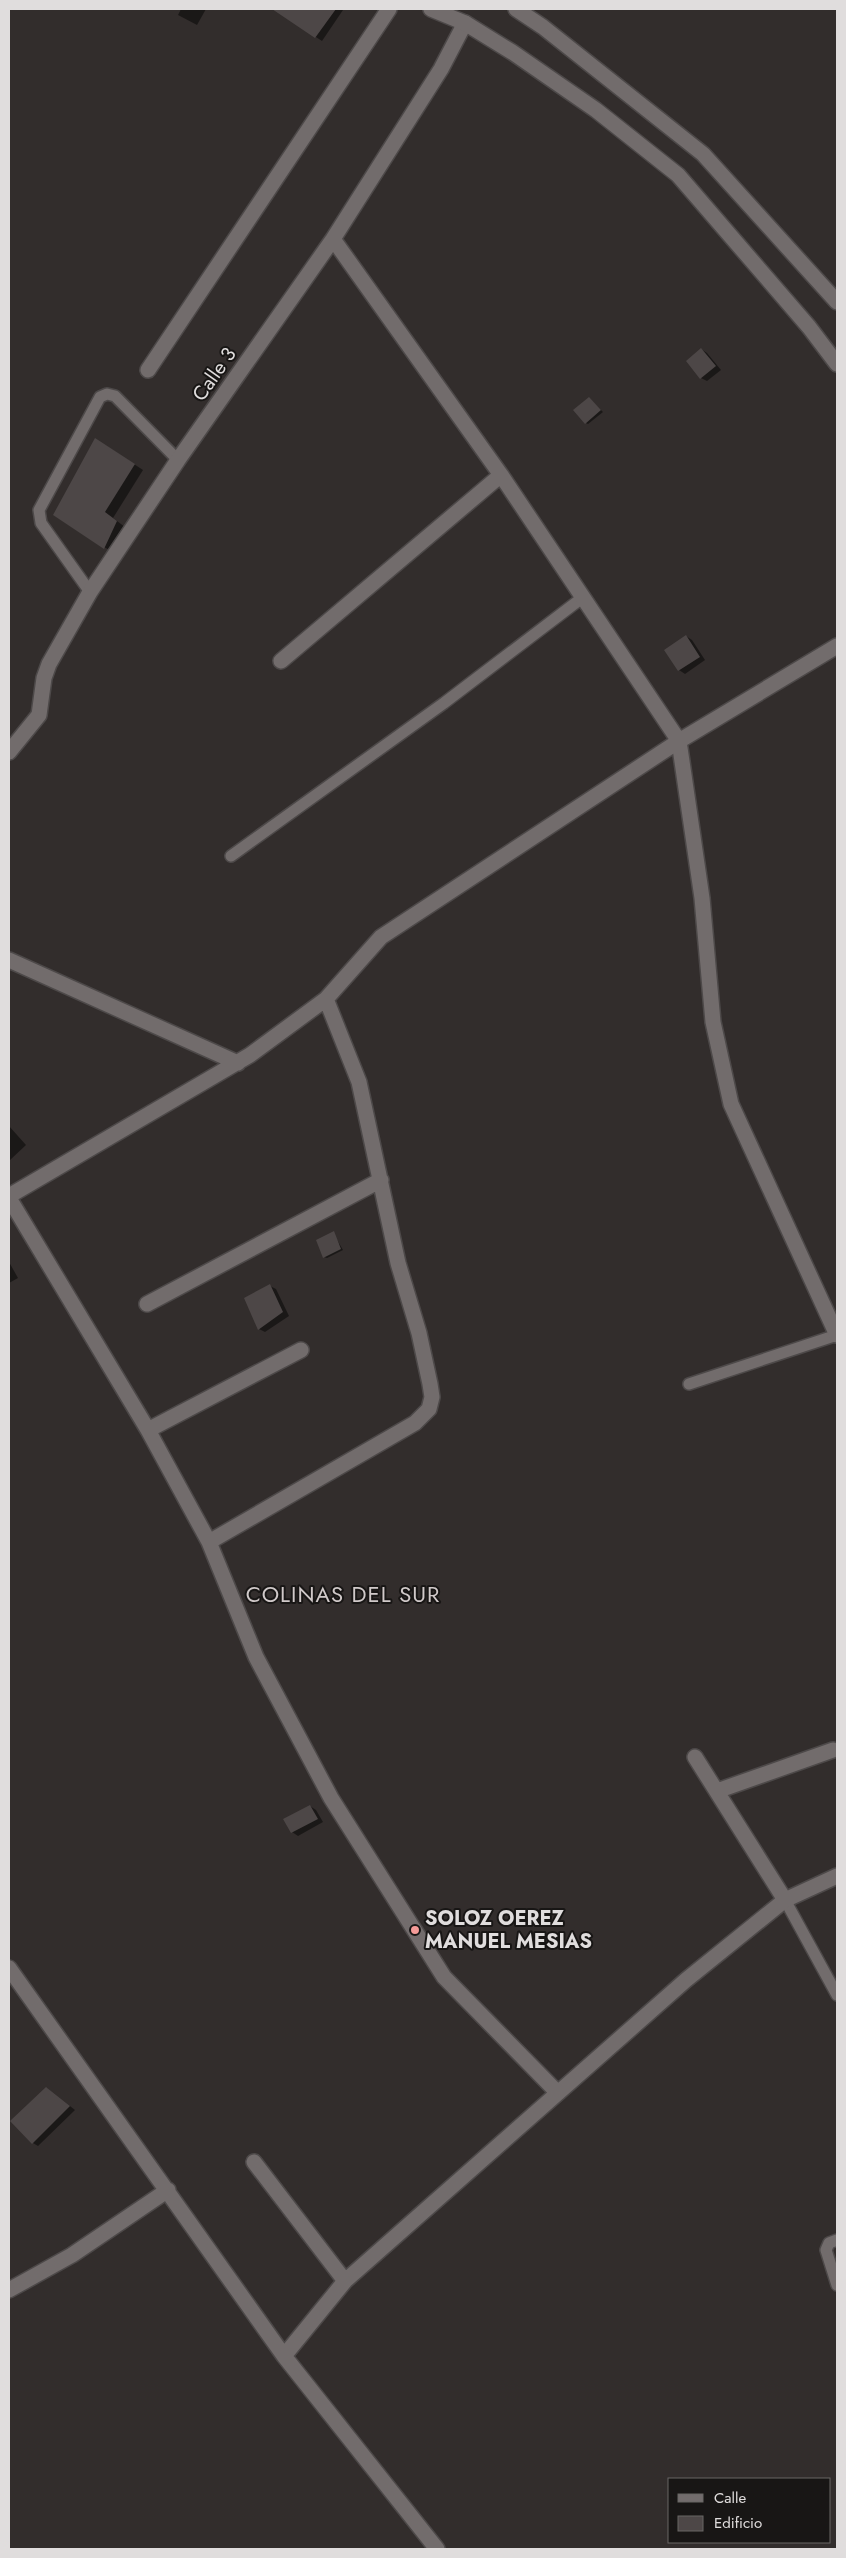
<svg xmlns="http://www.w3.org/2000/svg" width="846" height="2558" viewBox="0 0 846 2558" font-family="Jost,sans-serif">
	<style>
		.shadow { fill: #0007 }
		.building { fill: #4d4747 }
		.lines { fill: none; stroke-linecap: round; stroke-linejoin: round }
		.lane-casing { stroke: #4d4949; stroke-width: 14 }
		.street-casing { stroke: #4d4949; stroke-width: 18 }
		.secondary-casing { stroke: #4d4949; stroke-width: 18 }
		.lane { stroke: #726c6c; stroke-width: 11 }
		.street { stroke: #726c6c; stroke-width: 15 }
		.secondary { stroke: #726c6c; stroke-width: 15 }
		.poi-dot { fill: #f59b98; stroke: #181615; stroke-width: 2 }
		.labels { text-anchor: middle; stroke-width: 4; stroke-linejoin: round; paint-order: stroke }
		.street-label { font-size: 20px; fill: #e0dddd; stroke: #181615 }
		.poi-label { font-size: 20px; font-weight: bold; fill: #e0dddd; stroke: #181615; text-anchor: start }
		.quarter-label { font-size: 22px; letter-spacing: 1px; fill: #d0c9c9; stroke: #181615 }
	</style>
	<rect width="100%" height="100%" fill="#322d2c"/>
	<path class="shadow" d="M 181,9 L 206,9 L 197,25 L 178,15 Z
		M 293,9 L 341,9 L 343,10 L 322,41 L 287,18 Z
		M 701,349 L 707,353 L 721,370 L 707,381 L 701,378 Z
		M 589,398 L 603,412 L 588,424 L 586,423 Z
		M 105,445 L 143,470 L 113,518 L 125,527 L 113,552 L 104,547 Z
		M 686,636 L 692,640 L 705,660 L 685,674 L 679,670 Z
		M 9,1126 L 26,1145 L 9,1161 Z
		M 333,1233 L 343,1250 L 327,1258 L 324,1257 Z
		M 9,1262 L 18,1278 L 9,1283 Z
		M 270,1286 L 276,1289 L 289,1316 L 265,1332 L 259,1329 Z
		M 310,1806 L 316,1810 L 323,1822 L 298,1836 L 292,1832 Z
		M 47,2088 L 75,2110 L 38,2146 L 33,2143 Z"/>
	<path class="building" d="M 272,9 L 336,9 L 315,38 Z
		M 701,348 L 716,366 L 700,379 L 686,361 Z
		M 589,397 L 601,410 L 585,424 L 573,410 Z
		M 95,438 L 135,464 L 105,512 L 117,521 L 104,549 L 53,515 Z
		M 686,635 L 700,657 L 678,671 L 664,650 Z
		M 334,1231 L 341,1249 L 323,1258 L 316,1240 Z
		M 270,1284 L 283,1312 L 258,1330 L 244,1298 Z
		M 310,1805 L 318,1819 L 291,1833 L 283,1819 Z
		M 46,2087 L 70,2106 L 32,2144 L 10,2121 Z"/>
	<g class="lines">
		<g class="lane-casing">
			<path id="lane" d="M 90,592 L 41,523 L 39,510 L 100,397 L 107,394 L 115,396 L 178,460
				M 231,856 L 444,703 L 582,598
				M 689,1384 L 837,1335
				M 785,1900 L 837,1995
				M 837,2240 L 829,2243 L 826,2250 L 837,2285"/>
		</g>
		<g class="street-casing">
			<path id="street" d="M 333,239 L 501,475 L 679,741 L 702,898 L 713,1022 L 731,1104 L 837,1335
				M 148,370 L 389,9
				M 281,661 L 501,475
				M 9,752 L 39,715 L 44,678 L 49,664 L 90,592 L 178,460 L 333,239 L 441,69 L 465,23
				M 9,960 L 238,1063
				M 9,1196 L 250,1055 L 326,999 L 381,937 L 679,741 L 837,646
				M 9,1198 L 148,1430 L 209,1542 L 256,1657 L 331,1798 L 444,1977 L 557,2092
				M 147,1304 L 381,1180
				M 148,1430 L 301,1350
				M 209,1542 L 415,1423 L 429,1409 L 432,1397 L 430,1384 L 419,1333 L 398,1263 L 359,1082 L 326,999
				M 695,1757 L 785,1900
				M 717,1791 L 833,1750
				M 9,1968 L 284,2356 L 437,2549
				M 254,2162 L 345,2281
				M 9,2290 L 72,2255 L 168,2190
				M 284,2356 L 345,2281 L 686,1980 L 785,1900 L 837,1876"/>
		</g>
		<g class="secondary-casing">
			<path id="secondary" d="M 431,9 L 465,23 L 512,52 L 596,110 L 678,175 L 809,327 L 837,364
				M 516,9 L 543,27 L 703,154 L 837,302"/>
		</g>
		<use href="#lane" class="lane"/>
		<use href="#street" class="street"/>
		<use href="#secondary" class="secondary"/>
	</g>
	<circle class="poi-dot" cx="415" cy="1930" r="5"/>
	<g class="labels">
		<g class="street-label">
			<text transform="translate(214 374) rotate(-55)" y="7">Calle 3</text>
		</g>
		<g class="poi-label">
			<text x="425" y="1925">SOLOZ OEREZ<tspan x="425" dy="23">MANUEL MESIAS</tspan></text>
		</g>
		<g class="quarter-label">
			<text x="343" y="1602">COLINAS DEL SUR</text>
		</g>
	</g>
	<rect width="846" height="2558" fill="none" stroke="#e0dddd" stroke-width="20"/>
	<rect x="668" y="2478" width="162" height="65" fill="#181615" stroke="#686665"/>
	<rect x="678" y="2494" width="25" height="8" fill="#726c6c" stroke="#686665"/>
	<text x="714" y="2503" font-size="15" fill="#e0dddd">Calle</text>
	<rect x="678" y="2516" width="25" height="15" fill="#4d4747" stroke="#686665"/>
	<text x="714" y="2528" font-size="15" fill="#e0dddd">Edificio</text>
</svg>
